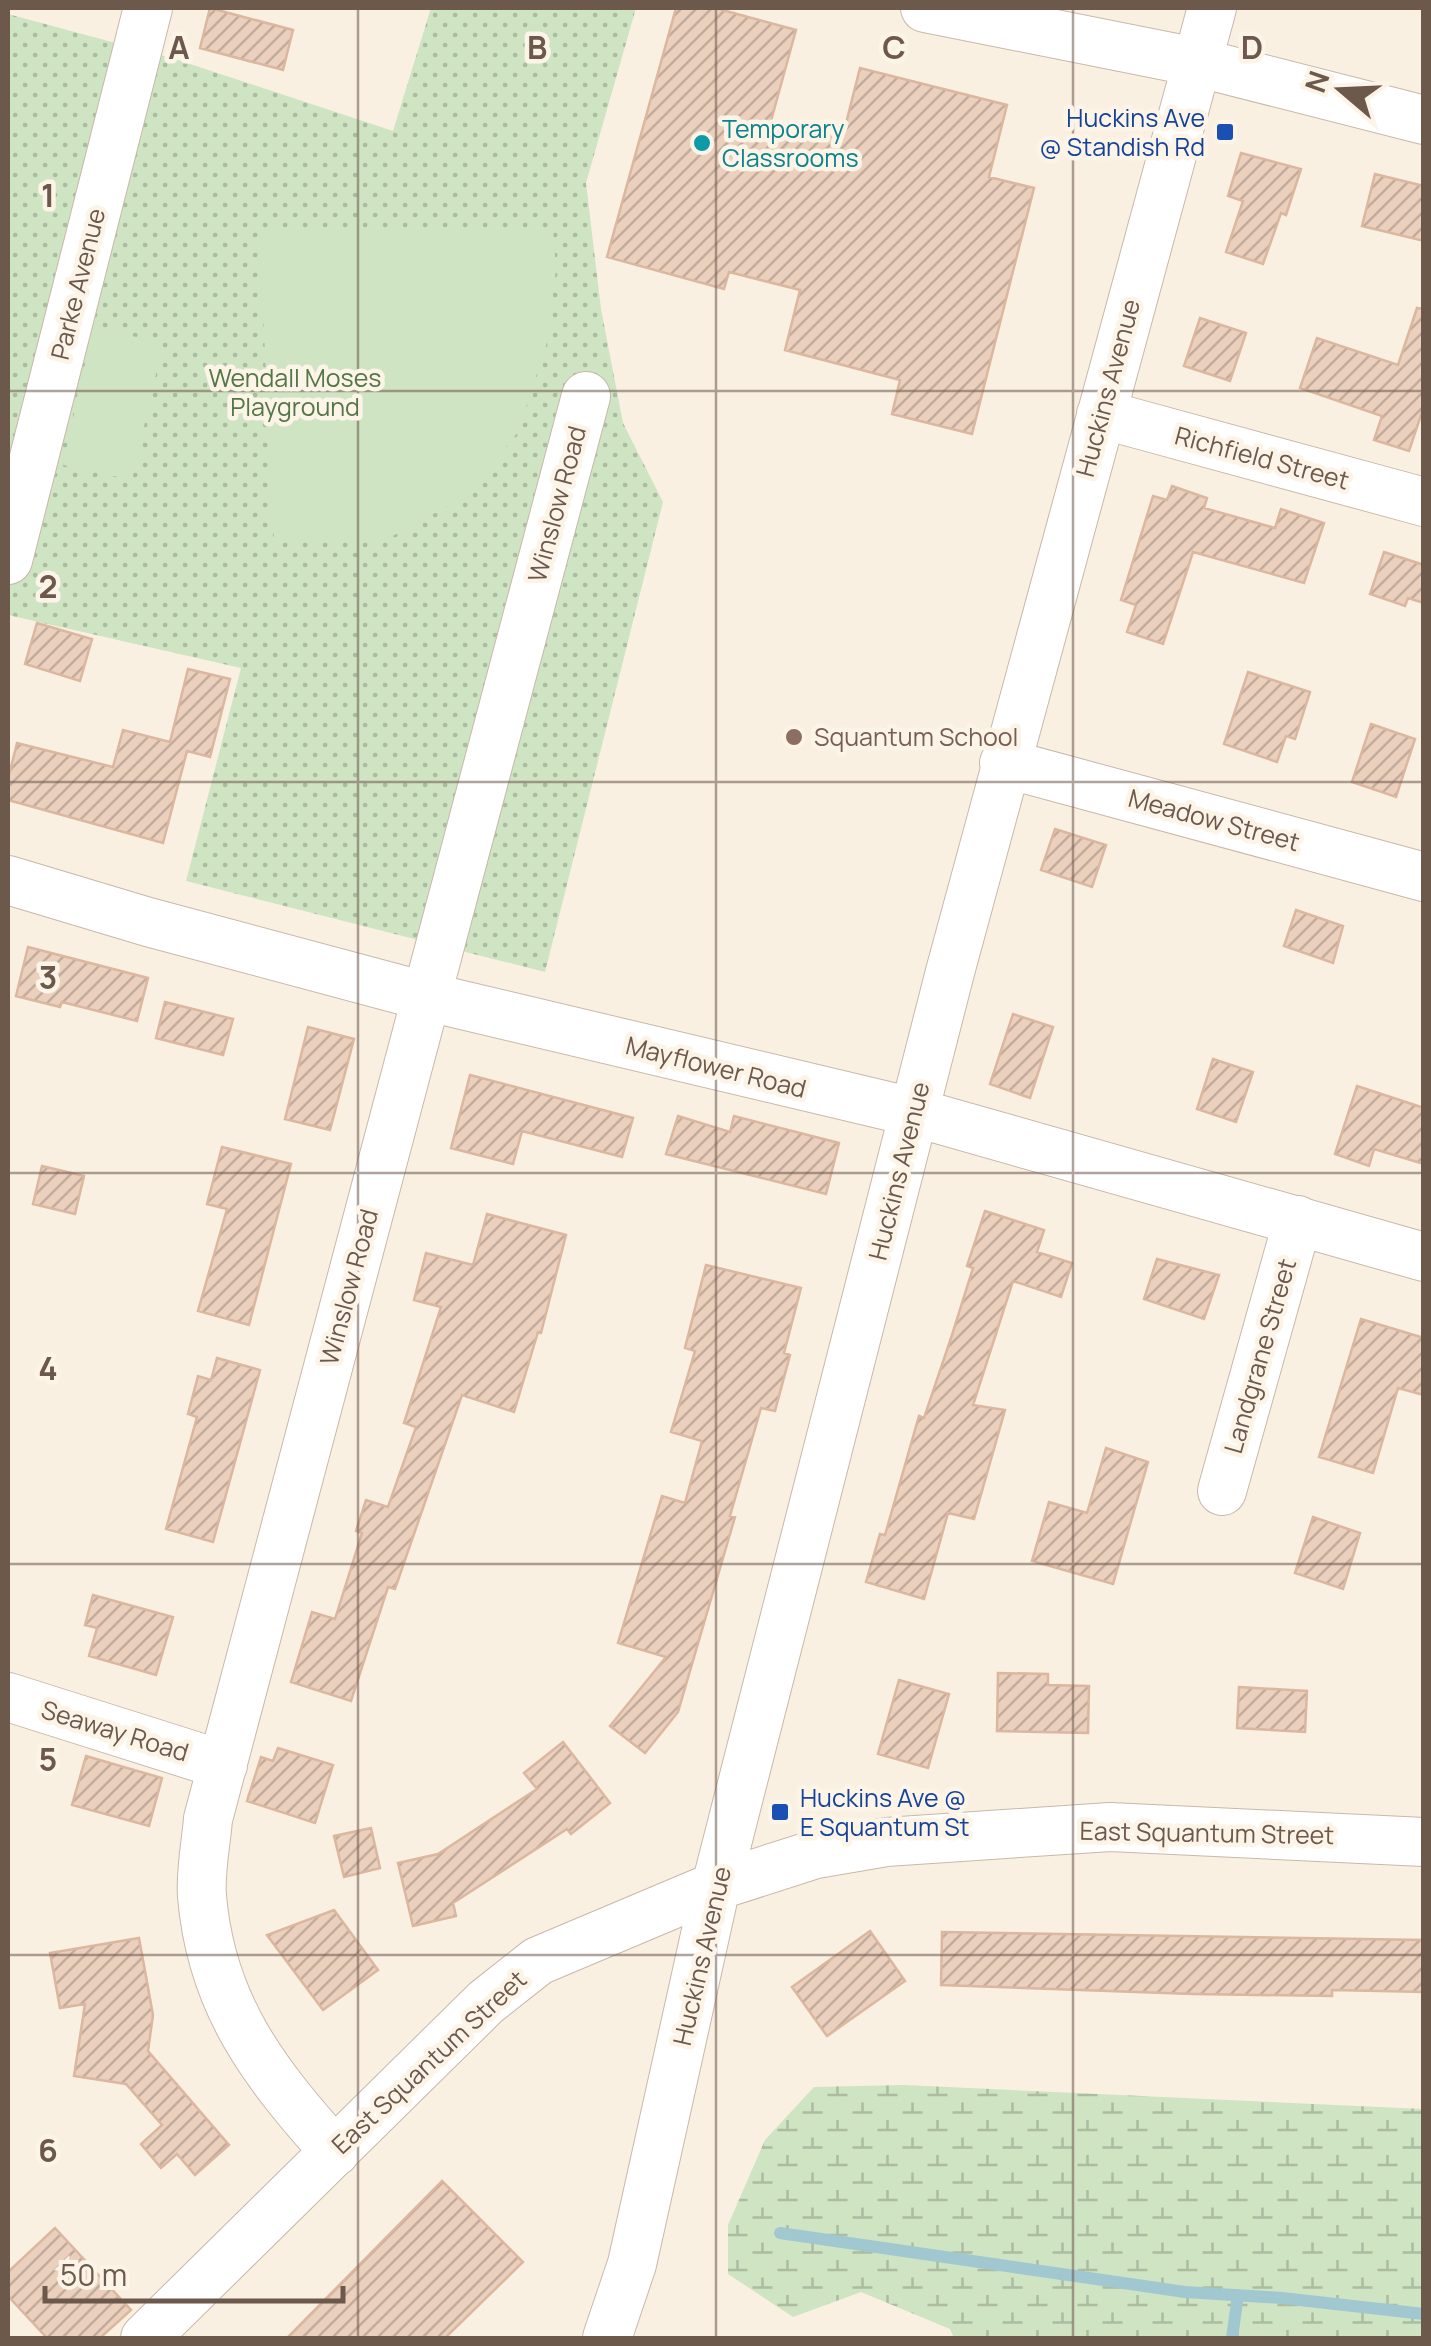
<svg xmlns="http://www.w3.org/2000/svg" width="1431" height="2346" viewBox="0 0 1431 2346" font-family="Manrope,sans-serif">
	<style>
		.green { fill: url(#green-dots) }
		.wetland { fill: url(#wetland-marsh) }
		.pitch { fill: #cfe4c3 }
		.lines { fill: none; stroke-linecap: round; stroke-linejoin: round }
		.stream { stroke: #a1c7d0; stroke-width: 12 }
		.building { fill: url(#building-hatch); stroke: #dbb79f; stroke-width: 2.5 }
		.minor-casing { stroke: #c8b8ab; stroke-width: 50 }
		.minor { stroke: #fff; stroke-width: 48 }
		.grid { fill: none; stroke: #6d584c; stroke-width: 2.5; stroke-opacity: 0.55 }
		.transit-dot { fill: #1a4fb4; stroke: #fcf4e7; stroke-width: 4 }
		.culture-dot { fill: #0f9aa8; stroke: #fcf4e7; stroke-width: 4 }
		.education-dot { fill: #8d6e63; stroke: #fcf4e7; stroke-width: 4 }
		.labels { text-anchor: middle; stroke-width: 9; stroke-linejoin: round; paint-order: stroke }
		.transit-label { font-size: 25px; fill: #164399; stroke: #fcf4e7; text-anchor: end }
		.culture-label { font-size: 25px; fill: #0d838f; stroke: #fcf4e7; text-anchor: start }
		.street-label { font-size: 25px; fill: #6d584c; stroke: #fcf4e7 }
		.park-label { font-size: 25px; fill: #557748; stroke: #fcf4e7 }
		.education-label { font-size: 25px; fill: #785e54; stroke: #fcf4e7; text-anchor: start }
		.grid-label { font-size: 32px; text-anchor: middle; font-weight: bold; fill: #6d584c; stroke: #fcf4e7; stroke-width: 9; stroke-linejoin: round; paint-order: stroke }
	</style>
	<defs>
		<pattern id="green-dots" width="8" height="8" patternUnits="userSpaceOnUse" patternTransform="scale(2.5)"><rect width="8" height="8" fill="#cfe4c3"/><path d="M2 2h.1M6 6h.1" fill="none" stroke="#acbca1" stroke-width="1.8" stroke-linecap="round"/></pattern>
		<pattern id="wetland-marsh" width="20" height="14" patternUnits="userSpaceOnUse" patternTransform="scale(2.5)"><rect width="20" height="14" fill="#cfe4c3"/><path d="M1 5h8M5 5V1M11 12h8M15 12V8" fill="none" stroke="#acbca1"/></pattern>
		<pattern id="building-hatch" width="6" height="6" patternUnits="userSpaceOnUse" patternTransform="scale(2.5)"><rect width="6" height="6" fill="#ebd0bd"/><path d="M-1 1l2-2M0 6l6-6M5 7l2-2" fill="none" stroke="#c3ac9c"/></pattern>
	</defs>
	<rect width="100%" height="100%" fill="#f9f0e2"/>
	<path class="green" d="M 431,8 L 636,8 L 586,183 L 601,309 L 623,423 L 663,502 L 545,972 L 186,881 L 241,668 L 8,615 L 8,14 L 175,59 L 393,131 Z"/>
	<path class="wetland" d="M 904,2085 L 1423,2109 L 1423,2338 L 954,2338 L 950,2329 L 861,2292 L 793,2317 L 728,2274 L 728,2225 L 765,2140 L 814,2087 Z"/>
	<path class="pitch" d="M 553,229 L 556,269 L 546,346 L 518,432 L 468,495 L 389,538 L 274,539 L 259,230 Z
		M 93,327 L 163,343 L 132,480 L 63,465 Z"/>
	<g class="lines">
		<path class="stream" d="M 780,2233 L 1185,2292 L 1282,2298 L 1424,2314
			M 1232,2338 L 1238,2295"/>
	</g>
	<path class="building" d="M 210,8 L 293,30 L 283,70 L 200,48 Z
		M 676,8 L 715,8 L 796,30 L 771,121 L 842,139 L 860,68 L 1007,105 L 989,177 L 1034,188 L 972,434 L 892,414 L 900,380 L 785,350 L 800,290 L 729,272 L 724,289 L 607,257 Z
		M 1241,153 L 1301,169 L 1286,215 L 1281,213 L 1263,264 L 1226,252 L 1243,201 L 1228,196 Z
		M 1375,174 L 1424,186 L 1424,241 L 1362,226 Z
		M 1417,308 L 1424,309 L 1424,406 L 1409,451 L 1374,440 L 1382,416 L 1300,388 L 1317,338 L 1398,365 Z
		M 1200,318 L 1246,333 L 1230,381 L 1184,366 Z
		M 1172,486 L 1207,498 L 1204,508 L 1275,528 L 1281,509 L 1324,523 L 1304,583 L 1193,552 L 1163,644 L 1127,632 L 1136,605 L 1121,600 L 1153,496 L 1167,500 Z
		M 1384,552 L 1424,565 L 1424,603 L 1408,598 L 1405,606 L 1370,594 Z
		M 37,623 L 92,639 L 80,681 L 25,664 Z
		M 188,669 L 230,679 L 210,757 L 187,751 L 163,843 L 8,800 L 8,779 L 17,743 L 113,767 L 123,730 L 170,742 Z
		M 1248,672 L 1310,692 L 1295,739 L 1286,736 L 1277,762 L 1224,744 Z
		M 1371,724 L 1415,739 L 1396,797 L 1352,782 Z
		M 1055,829 L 1106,845 L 1092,887 L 1041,870 Z
		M 1296,910 L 1343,926 L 1333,963 L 1284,946 Z
		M 28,947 L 148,978 L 137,1021 L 62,1002 L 60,1007 L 16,996 Z
		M 165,1002 L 233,1019 L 223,1055 L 156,1038 Z
		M 1013,1014 L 1053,1027 L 1030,1098 L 990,1084 Z
		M 308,1027 L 354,1039 L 330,1130 L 285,1119 Z
		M 1213,1059 L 1253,1072 L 1236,1122 L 1197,1109 Z
		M 470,1075 L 633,1118 L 622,1157 L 522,1131 L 513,1164 L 451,1148 Z
		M 1357,1086 L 1424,1108 L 1424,1164 L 1374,1149 L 1369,1166 L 1335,1154 Z
		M 678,1116 L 730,1132 L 734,1116 L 839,1143 L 826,1194 L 666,1154 Z
		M 222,1147 L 291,1164 L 249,1325 L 198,1311 L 227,1209 L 207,1204 Z
		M 42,1166 L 84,1176 L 75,1214 L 33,1204 Z
		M 985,1211 L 1044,1230 L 1037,1252 L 1072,1263 L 1061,1297 L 1013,1281 L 973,1405 L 1005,1410 L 974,1519 L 948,1513 L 924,1599 L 866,1582 L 880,1534 L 885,1535 L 919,1416 L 924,1418 L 952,1335 L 973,1268 L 967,1266 Z
		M 487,1214 L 566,1235 L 541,1333 L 538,1332 L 514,1412 L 462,1395 L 395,1589 L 388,1587 L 351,1701 L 291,1682 L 312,1612 L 335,1619 L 362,1533 L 356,1531 L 366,1500 L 388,1507 L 416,1427 L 404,1423 L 441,1307 L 414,1300 L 426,1253 L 473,1265 Z
		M 1157,1259 L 1219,1275 L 1204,1319 L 1144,1299 Z
		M 706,1265 L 801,1288 L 784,1353 L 790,1355 L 775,1411 L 761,1408 L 730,1516 L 735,1517 L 678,1712 L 645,1753 L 610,1726 L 666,1657 L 618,1643 L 662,1496 L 685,1503 L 702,1441 L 671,1432 L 695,1351 L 685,1348 Z
		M 1361,1319 L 1424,1338 L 1424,1395 L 1398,1388 L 1373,1473 L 1319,1457 Z
		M 217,1358 L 260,1370 L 213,1542 L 166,1529 L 197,1417 L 188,1414 L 198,1376 L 211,1380 Z
		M 1106,1448 L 1148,1462 L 1113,1584 L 1032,1561 L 1049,1502 L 1087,1513 Z
		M 1313,1517 L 1360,1533 L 1343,1589 L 1295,1573 Z
		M 93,1595 L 173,1617 L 156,1675 L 89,1656 L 97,1628 L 85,1625 Z
		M 998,1673 L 1048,1674 L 1048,1685 L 1089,1686 L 1088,1733 L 997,1731 Z
		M 899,1680 L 949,1694 L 928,1768 L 878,1754 Z
		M 1239,1687 L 1307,1691 L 1305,1732 L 1237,1728 Z
		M 563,1742 L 610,1803 L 571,1834 L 567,1829 L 453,1903 L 456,1916 L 413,1926 L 398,1863 L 438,1854 L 537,1789 L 524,1773 Z
		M 278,1748 L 333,1765 L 315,1823 L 247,1801 L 261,1757 L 273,1761 Z
		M 86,1756 L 162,1778 L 149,1826 L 72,1805 Z
		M 371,1828 L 380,1868 L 344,1877 L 334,1836 Z
		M 334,1910 L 378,1970 L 323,2010 L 267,1935 Z
		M 870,1931 L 905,1981 L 827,2036 L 792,1987 Z
		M 942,1932 L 1424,1940 L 1424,1992 L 1332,1990 L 1332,1996 L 1193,1994 L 941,1985 Z
		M 139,1938 L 153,2015 L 148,2051 L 229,2145 L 195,2175 L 177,2154 L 161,2168 L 141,2144 L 162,2125 L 126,2084 L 74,2076 L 85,2004 L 60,2008 L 50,1953 Z
		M 442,2181 L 523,2262 L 445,2338 L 287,2338 Z
		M 55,2228 L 131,2310 L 100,2338 L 47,2338 L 8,2296 L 8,2272 Z"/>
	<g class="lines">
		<g class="minor-casing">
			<path id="minor" d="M 925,8 L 1196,62 L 1424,120
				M 1101,414 L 1424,502
				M 8,560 L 148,8
				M 1004,763 L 1424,877
				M 8,880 L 148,922 L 424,996 L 913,1112 L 1424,1257
				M 1222,1491 L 1298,1220
				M 8,1697 L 223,1765
				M 335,2152 C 265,2074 211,2005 202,1896 C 200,1872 206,1844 208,1819 L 586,396
				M 145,2338 L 486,2002 L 538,1961 L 716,1886 L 816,1854 L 886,1842 L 1110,1827 L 1424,1842
				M 607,2338 L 632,2264 L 716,1886 L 950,972 L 1212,8"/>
		</g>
		<use href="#minor" class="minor"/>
	</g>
	<path class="grid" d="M 358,8 L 358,2338M 716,8 L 716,2338M 1073,8 L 1073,2338M 8,391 L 1424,391M 8,782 L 1424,782M 8,1173 L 1424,1173M 8,1564 L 1424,1564M 8,1955 L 1424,1955"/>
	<g class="transit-dot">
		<rect x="1215" y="122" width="20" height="20" rx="5"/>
		<rect x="770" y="1802" width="20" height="20" rx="5"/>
	</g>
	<circle class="culture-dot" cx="702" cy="143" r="10"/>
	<circle class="education-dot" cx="794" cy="737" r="10"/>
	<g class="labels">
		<g class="transit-label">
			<text x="1205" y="127">Huckins Ave<tspan x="1205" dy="29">@ Standish Rd</tspan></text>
			<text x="800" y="1807" text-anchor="start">Huckins Ave @<tspan x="800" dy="29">E Squantum St</tspan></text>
		</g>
		<g class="culture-label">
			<text x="722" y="138">Temporary<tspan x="722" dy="29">Classrooms</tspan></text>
		</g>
		<g class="street-label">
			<text transform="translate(78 284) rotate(-76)" y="9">Parke Avenue</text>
			<text transform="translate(1108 388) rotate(-75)" y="9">Huckins Avenue</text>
			<text transform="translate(1262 458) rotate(15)" y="9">Richfield Street</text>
			<text transform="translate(557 504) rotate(-75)" y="9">Winslow Road</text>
			<text transform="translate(1214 820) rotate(15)" y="9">Meadow Street</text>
			<text transform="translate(716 1067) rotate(14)" y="9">Mayflower Road</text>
			<text transform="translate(899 1171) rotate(-76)" y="9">Huckins Avenue</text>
			<text transform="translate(349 1287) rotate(-75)" y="9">Winslow Road</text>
			<text transform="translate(1260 1356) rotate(-74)" y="9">Landgrane Street</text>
			<text transform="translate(115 1731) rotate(17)" y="9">Seaway Road</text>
			<text transform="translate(1207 1833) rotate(1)" y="9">East Squantum Street</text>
			<text transform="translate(702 1956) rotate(-77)" y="9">Huckins Avenue</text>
			<text transform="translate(429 2062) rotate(-43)" y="9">East Squantum Street</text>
		</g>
		<g class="park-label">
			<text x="295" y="387">Wendall Moses<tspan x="295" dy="29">Playground</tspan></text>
		</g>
		<g class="education-label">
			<text x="814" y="746">Squantum School</text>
		</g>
	</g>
	<g class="grid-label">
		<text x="179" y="59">A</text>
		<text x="537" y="59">B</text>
		<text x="894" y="59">C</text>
		<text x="1252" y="59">D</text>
		<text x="48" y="207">1</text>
		<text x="48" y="598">2</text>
		<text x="48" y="989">3</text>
		<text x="48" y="1380">4</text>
		<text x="48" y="1771">5</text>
		<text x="48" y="2162">6</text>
	</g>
	<rect width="1431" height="2346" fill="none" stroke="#6d584c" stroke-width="20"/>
	<g transform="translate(1341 90) rotate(289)" stroke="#fcf4e7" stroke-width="8" paint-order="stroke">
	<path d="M0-8L18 38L0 25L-18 38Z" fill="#6d584c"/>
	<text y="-15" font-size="28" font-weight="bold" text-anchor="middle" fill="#6d584c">N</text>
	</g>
	<path d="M45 2286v15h298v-15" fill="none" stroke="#6d584c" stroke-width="5"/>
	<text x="60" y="2286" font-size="30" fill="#6d584c" stroke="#fcf4e7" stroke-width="8" paint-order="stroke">50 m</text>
</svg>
